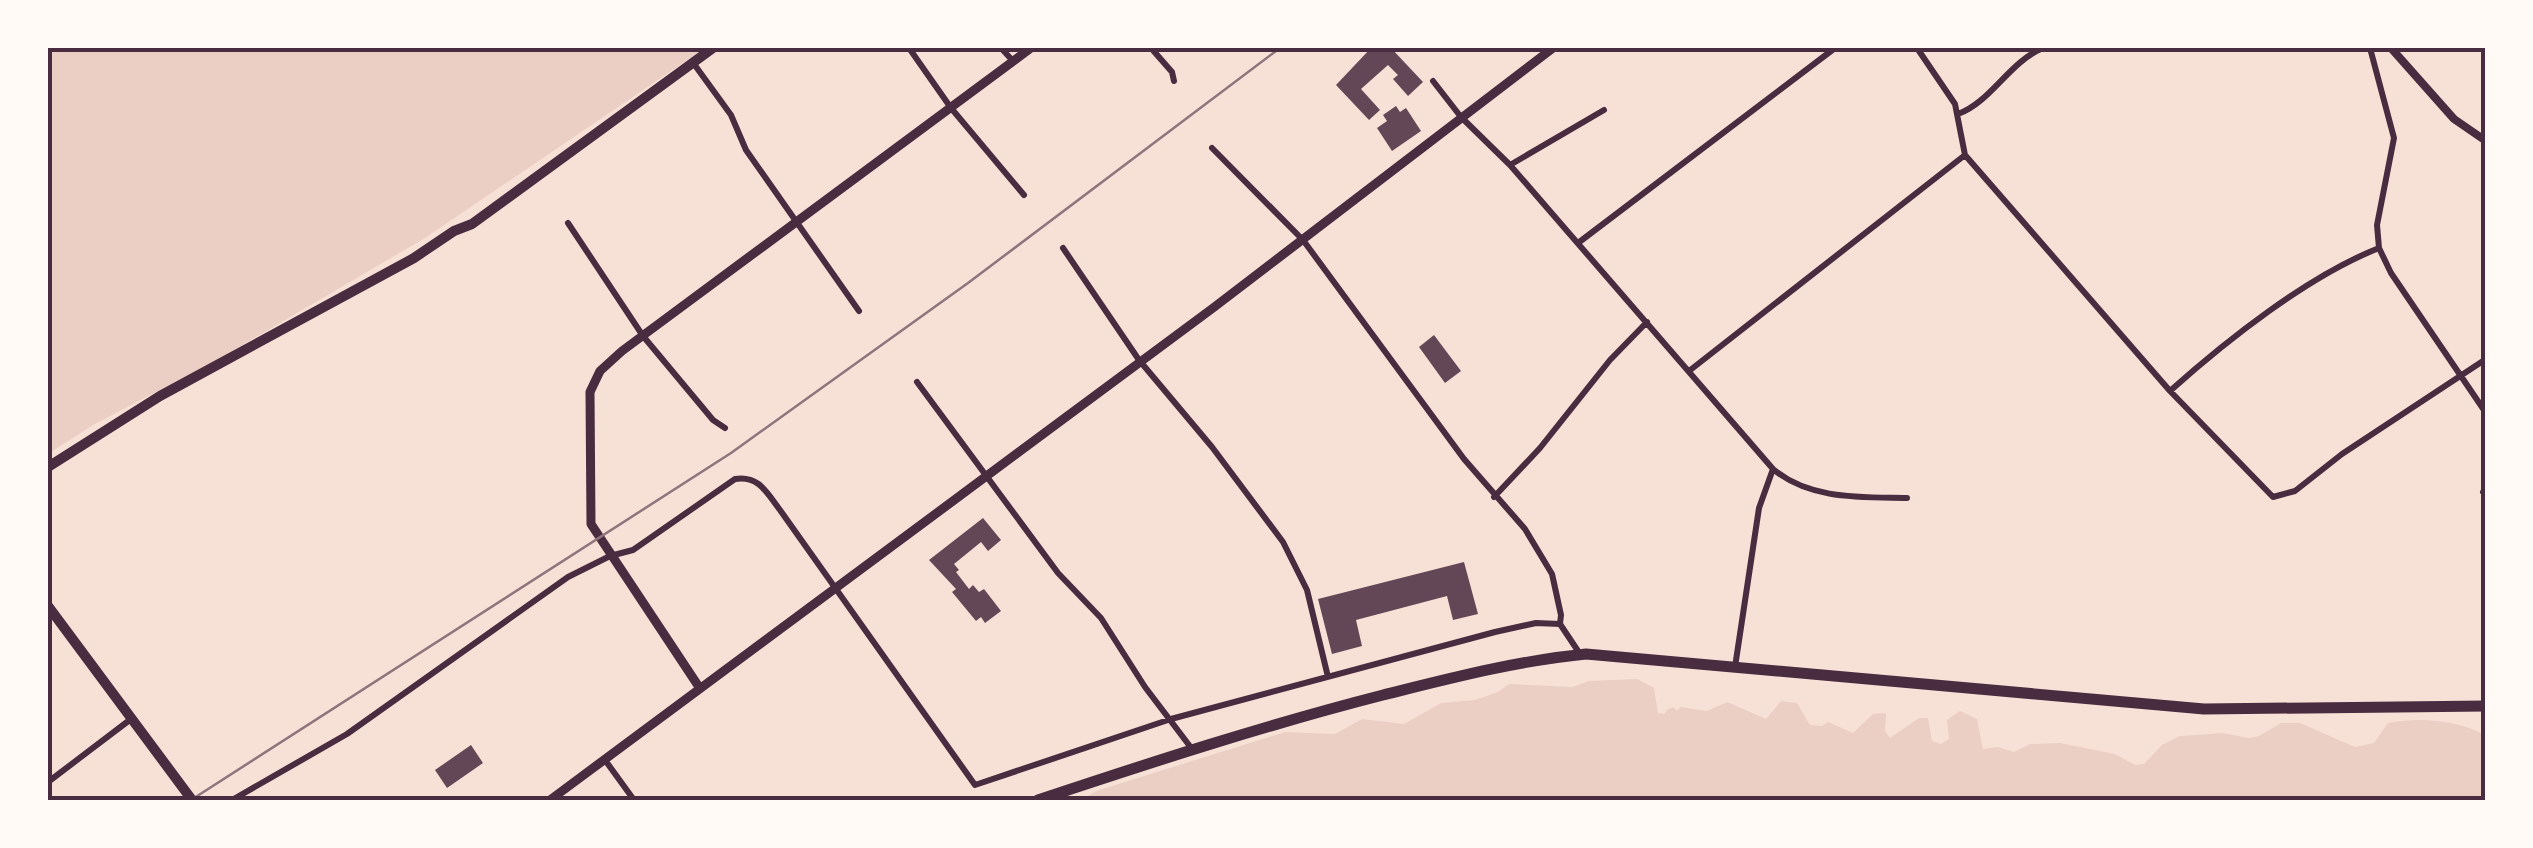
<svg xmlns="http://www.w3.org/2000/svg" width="2533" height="848" viewBox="0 0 2533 848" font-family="'DM Sans',sans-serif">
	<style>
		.green { fill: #ebcfc5 }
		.building { fill: #644757 }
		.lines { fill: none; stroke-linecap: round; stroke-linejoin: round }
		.minor { stroke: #4a2c40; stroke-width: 6 }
		.tertiary { stroke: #4a2c40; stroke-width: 8 }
		.secondary { stroke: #4a2c40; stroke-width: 9 }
		.primary { stroke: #4a2c40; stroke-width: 10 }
		.trunk { stroke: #4a2c40; stroke-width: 11 }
		.rail { stroke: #8f747c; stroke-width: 2.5 }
		.neatline { fill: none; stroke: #4a2c40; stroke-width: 4 }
	</style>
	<rect width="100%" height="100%" fill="#f7e1d7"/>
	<path class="green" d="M 48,48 L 705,48 L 425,238 L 215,361 L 93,425 L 48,454 Z
		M 1637,679 L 1654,688 L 1658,713 L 1664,714 L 1668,709 L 1674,707 L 1676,711 L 1681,707 L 1707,711 L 1727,702 L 1766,719 L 1781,701 L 1797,703 L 1810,725 L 1822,726 L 1828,722 L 1853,733 L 1873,714 L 1886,713 L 1885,731 L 1890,738 L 1919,718 L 1928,718 L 1932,741 L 1941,744 L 1949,739 L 1947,720 L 1960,711 L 1977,719 L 1983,749 L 1998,747 L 2014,752 L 2030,744 L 2060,743 L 2115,754 L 2135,765 L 2144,764 L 2162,745 L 2180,736 L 2222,733 L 2249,738 L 2259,736 L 2281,723 L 2300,723 L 2355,747 L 2374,743 L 2388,723 C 2420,717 2457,720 2485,735 L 2485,800 L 1081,800 L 1096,791 L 1285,732 L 1335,734 L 1362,719 L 1404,724 L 1441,703 L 1475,700 L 1498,692 L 1509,684 L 1573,687 L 1588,681 Z"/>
	<path class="building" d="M 1371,48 L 1391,48 L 1423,82 L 1408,96 L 1393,79 L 1398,75 L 1388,65 L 1361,89 L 1380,110 L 1369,120 L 1336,85 Z
		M 1396,106 L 1400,112 L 1406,108 L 1421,131 L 1392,151 L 1377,128 L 1387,121 L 1383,115 Z
		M 1434,335 L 1461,371 L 1445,383 L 1419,347 Z
		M 983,518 L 1001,540 L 988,551 L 981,542 L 954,564 L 959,570 L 956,572 L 969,589 L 973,585 L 979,592 L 984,589 L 1001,611 L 985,623 L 981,617 L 976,621 L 952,592 L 956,589 L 929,560 Z
		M 1464,562 L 1478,614 L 1453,620 L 1447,596 L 1356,620 L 1362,646 L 1332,654 L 1318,599 Z
		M 471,745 L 483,763 L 447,788 L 435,770 Z"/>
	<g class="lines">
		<path class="minor" d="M 909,48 L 951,108 L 1024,195
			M 1001,48 L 1013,61
			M 1151,48 L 1172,72 L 1174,81
			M 1917,48 L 1955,104 L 1965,155 L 2170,391 L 2273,497 L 2295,491 L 2342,454 L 2486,359
			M 2370,48 L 2394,138 L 2377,225 L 2379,248 L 2391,273 L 2486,413
			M 694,64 L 731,115 L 746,150 L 859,311
			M 1433,81 L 1461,117 L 1510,165 L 1773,469 L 1759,508 L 1735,667
			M 1958,114 C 1991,102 2009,62 2043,48
			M 1212,148 L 1303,240 L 1464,459 L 1525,529 L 1552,574 L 1561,615 L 1560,624 L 1580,654
			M 1510,165 L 1604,110
			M 568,223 L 643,336 L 713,420 L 725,428
			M 1578,243 L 1835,48
			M 1063,248 L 1139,360 L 1212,447 L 1283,542 L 1307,590 L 1328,677
			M 1689,371 L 1965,155
			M 917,382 L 1058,573 L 1101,618 L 1145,687 L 1192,749
			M 2170,391 C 2227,340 2308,276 2379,248
			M 1773,469 C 1810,500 1861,497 1907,498
			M 2483,492 L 2486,487
			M 1494,497 L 1540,448 L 1610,360 L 1647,322
			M 605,760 L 634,800
			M 48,782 L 131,719
			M 232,800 L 347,734 L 568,577 L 610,556 L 633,550 L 735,479 C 759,475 767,493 780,510 L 975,785 L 1171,719 L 1495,632 L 1536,623 L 1560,624"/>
		<path class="tertiary" d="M 2391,48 L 2454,119 L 2486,141"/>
		<path class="secondary" d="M 699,687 L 591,524 L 590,392 L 600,371 L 622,351 L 1031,48
			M 550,800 L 1213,308 L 1553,48"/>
		<path class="primary" d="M 48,467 L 160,396 L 414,258 L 454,231 L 472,224 L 713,48
			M 48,606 L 192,800"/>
		<path class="trunk" d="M 1038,800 C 1152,762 1266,725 1383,695 C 1451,678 1516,661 1586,654 L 2204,709 L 2486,706"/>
		<path class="rail" d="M 191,800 L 731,453 L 968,283 L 1280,48"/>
	</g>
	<rect width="2533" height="848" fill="none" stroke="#fffaf5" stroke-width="100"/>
	<rect x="50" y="50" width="2433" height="748" class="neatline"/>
</svg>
